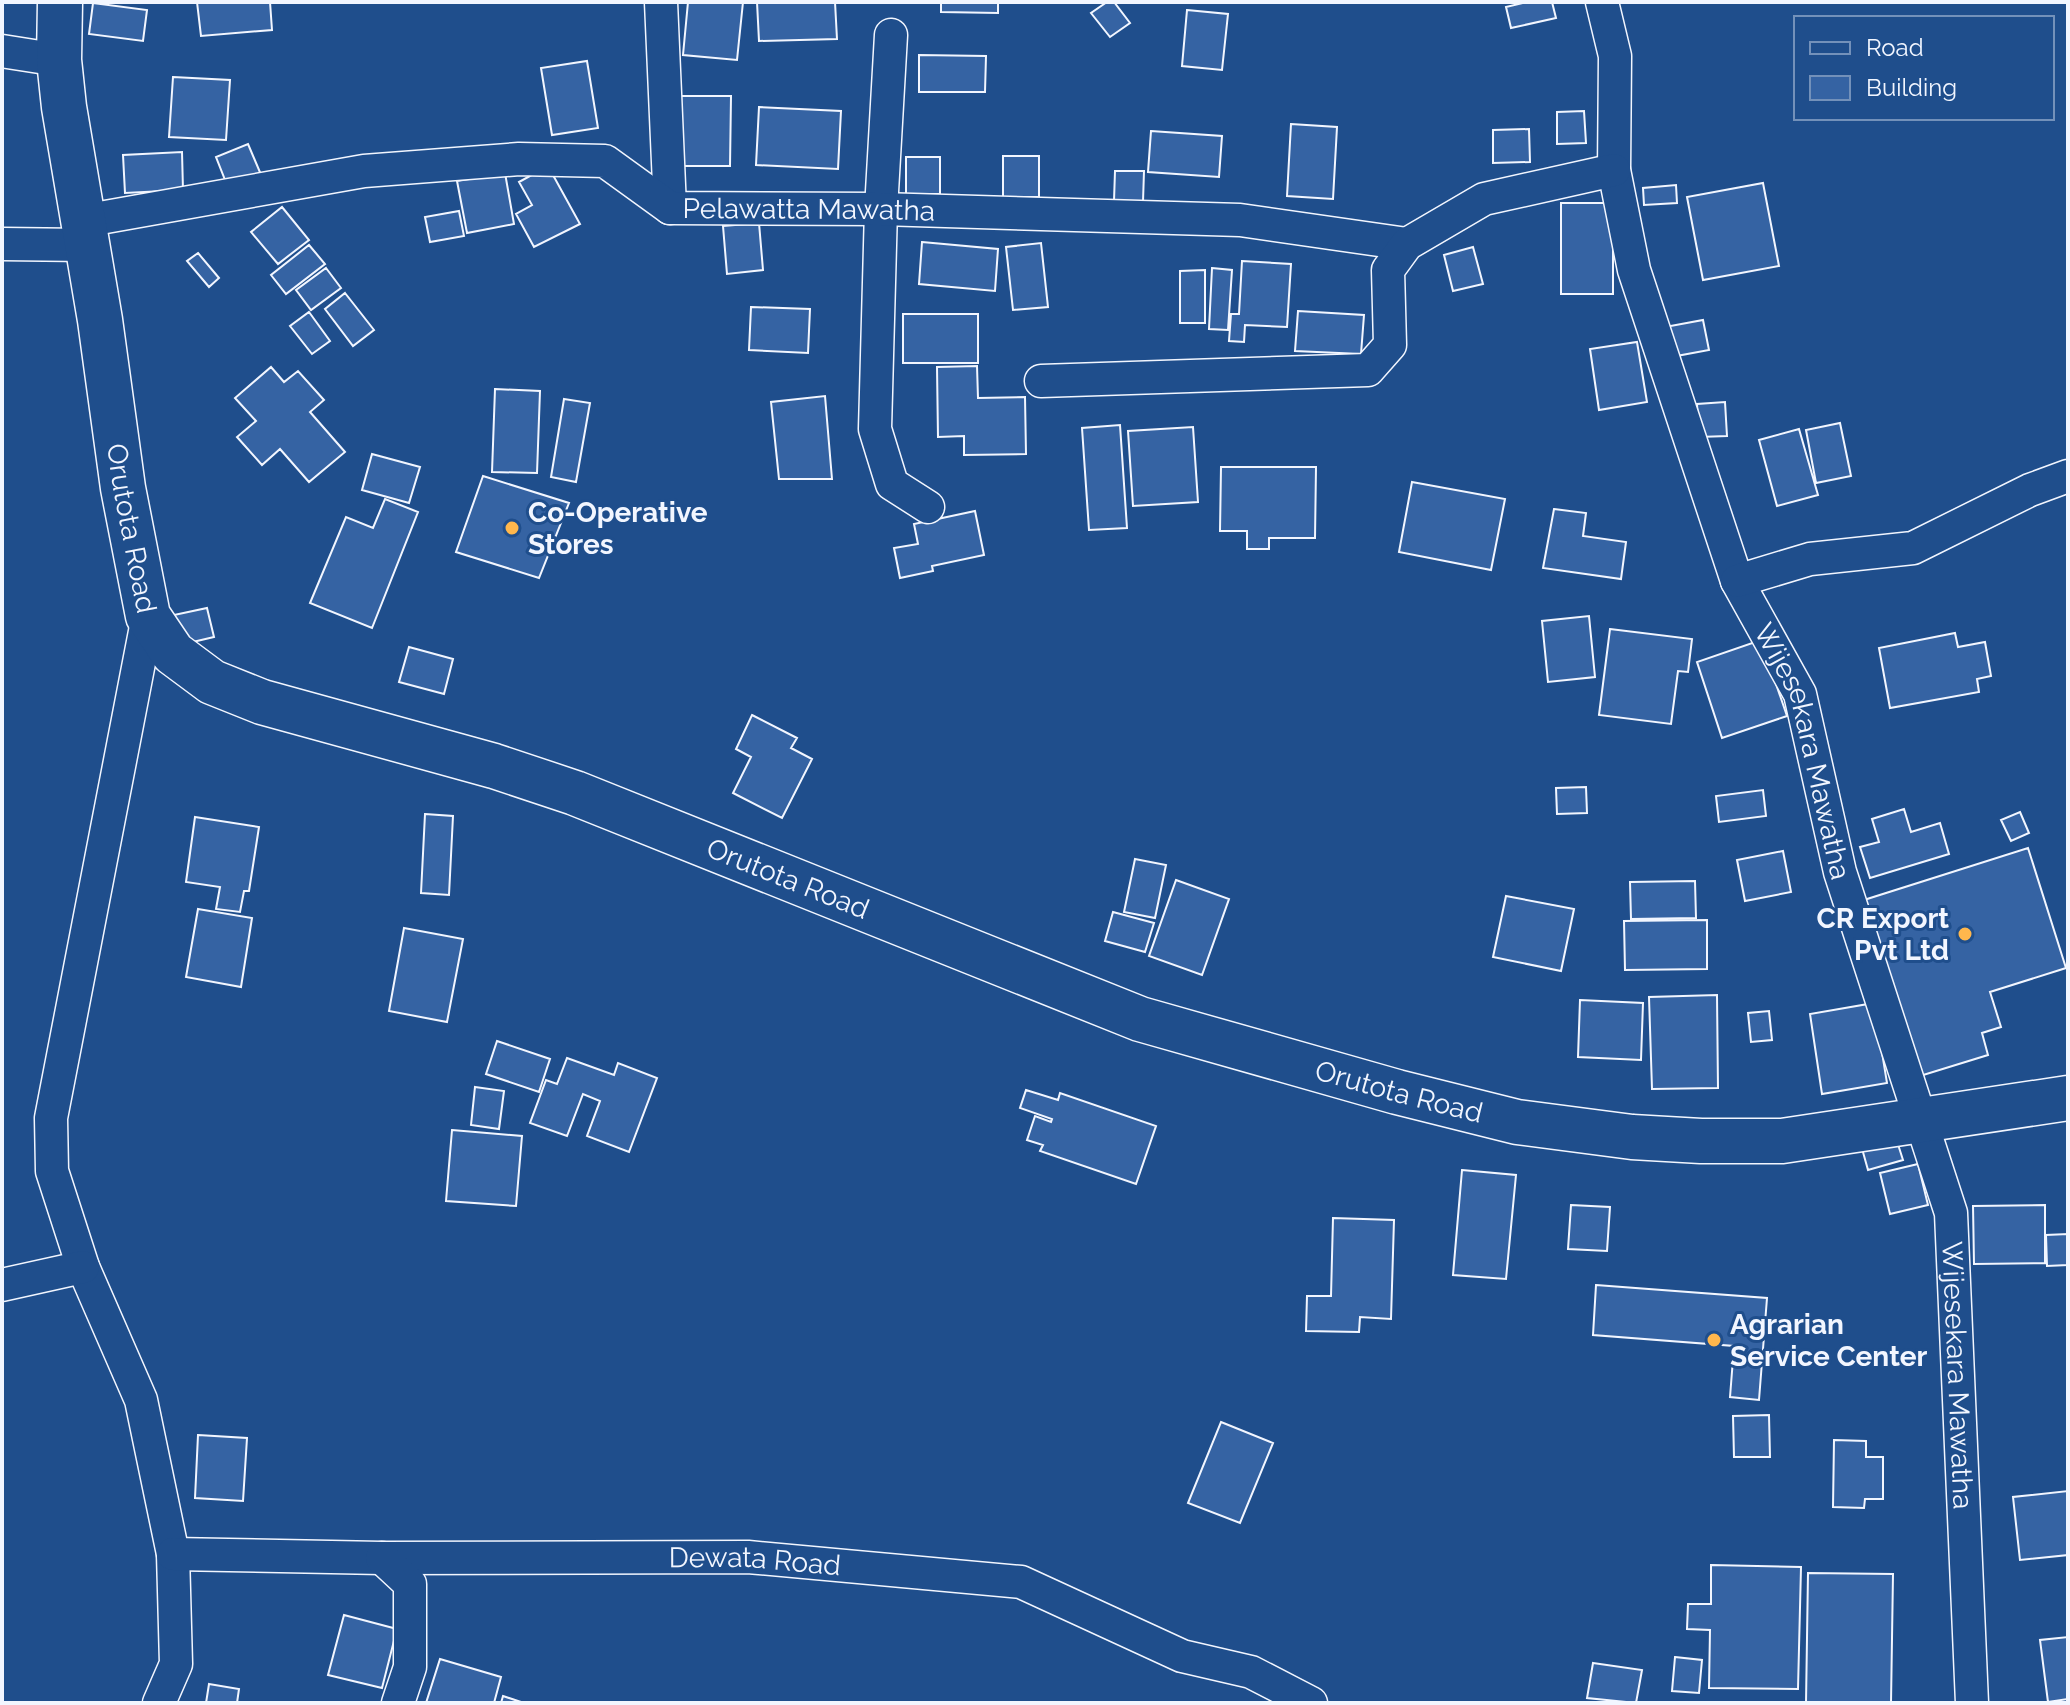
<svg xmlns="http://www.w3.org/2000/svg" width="2070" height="1705" viewBox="0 0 2070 1705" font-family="Raleway,sans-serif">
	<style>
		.building { fill: #3563a3; stroke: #f2f6ff; stroke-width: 2 }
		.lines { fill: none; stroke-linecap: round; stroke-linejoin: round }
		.street-casing { stroke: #f2f6ff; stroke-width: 35 }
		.primary-casing { stroke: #f2f6ff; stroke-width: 47 }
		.street { stroke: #1f4e8c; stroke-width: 32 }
		.primary { stroke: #1f4e8c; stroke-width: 44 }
		.poi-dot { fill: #ffb74d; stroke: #1f4e8c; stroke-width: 3 }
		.labels { text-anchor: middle; stroke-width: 6; stroke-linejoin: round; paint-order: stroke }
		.street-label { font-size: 28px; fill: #f2f6ff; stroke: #1f4e8c }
		.poi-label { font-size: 28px; font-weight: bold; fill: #f2f6ff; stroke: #1f4e8c; text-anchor: start }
	</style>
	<rect width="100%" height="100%" fill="#1f4e8c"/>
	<path class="building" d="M 197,2 L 270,2 L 272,30 L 201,36 Z
		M 688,2 L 743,2 L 737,60 L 683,55 Z
		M 757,2 L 835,2 L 837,39 L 759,41 Z
		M 941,2 L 998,2 L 998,13 L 941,12 Z
		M 1107,2 L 1114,2 L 1130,23 L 1110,37 L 1091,13 Z
		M 1527,2 L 1552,2 L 1556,18 L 1511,28 L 1506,7 Z
		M 93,3 L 147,10 L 143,41 L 89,34 Z
		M 1187,10 L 1228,14 L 1222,70 L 1182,66 Z
		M 919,55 L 986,56 L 985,92 L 919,92 Z
		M 587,61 L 598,128 L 552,135 L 541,68 Z
		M 173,77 L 230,80 L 226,140 L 169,137 Z
		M 674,96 L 731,96 L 730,166 L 674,166 Z
		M 759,107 L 841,111 L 838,169 L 756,165 Z
		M 1584,111 L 1586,143 L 1557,144 L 1557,112 Z
		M 1291,124 L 1337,127 L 1333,199 L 1287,196 Z
		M 1529,129 L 1530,162 L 1493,163 L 1493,130 Z
		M 1151,131 L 1222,136 L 1219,177 L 1148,172 Z
		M 248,144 L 262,177 L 229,190 L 216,157 Z
		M 182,152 L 183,190 L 125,193 L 123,155 Z
		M 1003,156 L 1039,156 L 1039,197 L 1003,197 Z
		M 906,157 L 940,157 L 940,194 L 906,194 Z
		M 548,166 L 580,224 L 534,247 L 516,214 L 532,205 L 519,182 Z
		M 1115,171 L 1144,171 L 1143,202 L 1114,201 Z
		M 505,173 L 514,224 L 467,233 L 457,181 Z
		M 1763,183 L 1779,266 L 1703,280 L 1687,197 Z
		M 1676,185 L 1677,203 L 1644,205 L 1643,188 Z
		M 1561,203 L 1613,203 L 1613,294 L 1561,294 Z
		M 282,207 L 309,240 L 278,264 L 251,232 Z
		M 459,211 L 464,236 L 430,242 L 425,217 Z
		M 759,223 L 763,270 L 727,274 L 723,226 Z
		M 922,242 L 998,249 L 995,291 L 919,284 Z
		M 1041,243 L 1048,307 L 1013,310 L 1006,247 Z
		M 309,245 L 325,264 L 286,294 L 271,275 Z
		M 1473,247 L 1483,284 L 1453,291 L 1444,255 Z
		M 198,253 L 219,278 L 209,287 L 187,261 Z
		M 1242,261 L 1291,264 L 1287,327 L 1245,325 L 1244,342 L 1229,341 L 1231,314 L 1239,314 Z
		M 326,268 L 341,288 L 311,310 L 296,290 Z
		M 1212,268 L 1232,270 L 1228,330 L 1209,329 Z
		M 1205,270 L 1205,323 L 1180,323 L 1180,271 Z
		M 345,293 L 374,330 L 353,346 L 325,309 Z
		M 751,307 L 810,309 L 808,353 L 749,350 Z
		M 1298,311 L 1364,315 L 1361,354 L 1295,351 Z
		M 309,312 L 330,341 L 312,354 L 290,326 Z
		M 903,314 L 978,314 L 978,363 L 903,363 Z
		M 1703,320 L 1709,350 L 1671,357 L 1665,327 Z
		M 1637,342 L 1647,402 L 1599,410 L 1590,349 Z
		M 977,366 L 978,398 L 1025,397 L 1026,454 L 964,455 L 964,436 L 938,437 L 937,367 Z
		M 271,367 L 284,382 L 298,371 L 324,400 L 310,412 L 345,452 L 309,482 L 280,449 L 262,465 L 237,437 L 256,421 L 235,398 Z
		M 495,389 L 540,391 L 537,473 L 492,472 Z
		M 825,396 L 832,479 L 779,479 L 771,402 Z
		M 564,399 L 590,403 L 576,482 L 551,477 Z
		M 1725,402 L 1727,436 L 1699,437 L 1697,404 Z
		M 1840,423 L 1851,476 L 1816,483 L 1806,430 Z
		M 1120,425 L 1127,528 L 1089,530 L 1082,428 Z
		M 1193,427 L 1198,502 L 1133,506 L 1128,431 Z
		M 1799,429 L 1818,495 L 1777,506 L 1759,440 Z
		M 372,454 L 420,467 L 409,503 L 362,490 Z
		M 1221,467 L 1316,467 L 1315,538 L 1269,538 L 1269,549 L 1247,549 L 1247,531 L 1220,531 Z
		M 483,476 L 569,503 L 539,578 L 456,552 Z
		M 1412,482 L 1505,499 L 1491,570 L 1399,552 Z
		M 385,499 L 418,512 L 372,628 L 310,603 L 346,517 L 373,528 Z
		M 1554,509 L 1586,513 L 1583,536 L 1626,542 L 1621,579 L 1543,568 Z
		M 975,511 L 984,555 L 932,566 L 933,571 L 900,578 L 894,548 L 918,544 L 914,524 Z
		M 207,608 L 214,637 L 180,645 L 174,615 Z
		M 1589,616 L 1595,677 L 1548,682 L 1542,621 Z
		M 1610,629 L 1692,639 L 1688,672 L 1678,671 L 1671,724 L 1599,715 Z
		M 1955,633 L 1958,647 L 1985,642 L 1991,676 L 1977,679 L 1979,692 L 1890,708 L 1879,648 Z
		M 1761,640 L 1787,716 L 1722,738 L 1697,662 Z
		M 409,647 L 453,659 L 444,694 L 399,682 Z
		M 752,715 L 797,738 L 791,748 L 812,759 L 782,818 L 733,793 L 751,757 L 736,749 Z
		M 1586,787 L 1587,813 L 1557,814 L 1556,788 Z
		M 1763,790 L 1766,816 L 1719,822 L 1716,796 Z
		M 1904,809 L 1911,832 L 1940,823 L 1949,854 L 1870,878 L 1860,847 L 1879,842 L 1872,819 Z
		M 2020,812 L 2029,833 L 2011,841 L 2001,820 Z
		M 425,814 L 453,816 L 449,895 L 421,893 Z
		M 195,817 L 259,827 L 249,891 L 244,891 L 240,912 L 216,909 L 220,887 L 186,882 Z
		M 2028,848 L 2066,968 L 1990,992 L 2001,1027 L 1982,1033 L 1988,1055 L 1920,1076 L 1864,900 Z
		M 1783,851 L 1791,892 L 1745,901 L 1737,860 Z
		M 1135,859 L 1166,865 L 1155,918 L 1124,912 Z
		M 1176,880 L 1229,899 L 1202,975 L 1149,956 Z
		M 1695,881 L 1696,918 L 1631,919 L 1630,882 Z
		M 1506,896 L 1574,909 L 1561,971 L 1493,957 Z
		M 198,909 L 252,918 L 241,987 L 186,977 Z
		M 1113,912 L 1154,923 L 1145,952 L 1105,941 Z
		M 1707,920 L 1707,969 L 1625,970 L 1624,921 Z
		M 404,928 L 463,939 L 447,1022 L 389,1011 Z
		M 1717,995 L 1718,1088 L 1652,1089 L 1649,997 Z
		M 1580,1000 L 1643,1003 L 1641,1060 L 1578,1057 Z
		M 1874,1003 L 1887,1083 L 1822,1094 L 1810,1014 Z
		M 1769,1011 L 1772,1040 L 1751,1042 L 1748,1013 Z
		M 497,1041 L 550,1059 L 539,1092 L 486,1074 Z
		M 567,1058 L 614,1075 L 618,1063 L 657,1078 L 629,1152 L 587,1136 L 600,1101 L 583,1094 L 567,1136 L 530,1123 L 546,1080 L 557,1084 Z
		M 475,1087 L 504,1091 L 499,1129 L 471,1125 Z
		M 1026,1090 L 1058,1100 L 1060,1093 L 1156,1126 L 1136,1184 L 1040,1151 L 1043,1145 L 1027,1140 L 1035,1116 L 1051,1122 L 1052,1119 L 1020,1108 Z
		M 452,1130 L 522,1136 L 516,1206 L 446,1201 Z
		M 1895,1135 L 1903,1160 L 1868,1170 L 1861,1145 Z
		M 1918,1164 L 1928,1205 L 1890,1214 L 1880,1173 Z
		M 1462,1170 L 1516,1175 L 1506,1279 L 1453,1275 Z
		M 1571,1205 L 1610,1207 L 1607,1251 L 1568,1249 Z
		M 2045,1205 L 2045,1263 L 1974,1264 L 1973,1206 Z
		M 1333,1218 L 1394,1220 L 1391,1319 L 1360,1317 L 1359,1332 L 1306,1331 L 1307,1296 L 1331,1296 Z
		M 2068,1234 L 2068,1265 L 2047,1266 L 2046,1235 Z
		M 1596,1285 L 1767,1298 L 1759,1400 L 1730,1397 L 1734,1346 L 1593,1335 Z
		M 1769,1415 L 1770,1457 L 1734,1457 L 1733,1416 Z
		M 1221,1422 L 1273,1443 L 1240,1523 L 1188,1503 Z
		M 198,1435 L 247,1438 L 243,1501 L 195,1498 Z
		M 1834,1440 L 1866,1441 L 1866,1457 L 1883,1457 L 1883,1499 L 1865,1499 L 1864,1508 L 1833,1507 Z
		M 2068,1491 L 2068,1555 L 2020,1560 L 2013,1497 Z
		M 1711,1565 L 1801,1567 L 1798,1689 L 1709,1688 L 1710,1630 L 1687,1629 L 1688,1604 L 1711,1604 Z
		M 1808,1573 L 1893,1574 L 1891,1703 L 1806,1703 Z
		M 344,1615 L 397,1629 L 382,1688 L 328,1675 Z
		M 2068,1637 L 2068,1699 L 2048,1702 L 2040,1640 Z
		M 1675,1657 L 1702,1660 L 1699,1693 L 1672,1691 Z
		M 440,1659 L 501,1677 L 494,1703 L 426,1703 Z
		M 1593,1663 L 1642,1670 L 1636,1703 L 1587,1698 Z
		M 209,1684 L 239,1689 L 237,1703 L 206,1703 Z
		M 503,1696 L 524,1703 L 501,1703 Z"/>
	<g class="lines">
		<g class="street-casing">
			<g id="street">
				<path d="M 661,2 L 670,208"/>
				<path id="s1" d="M 1602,2 L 1615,56 L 1614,170 L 1634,270 L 1737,581 L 1800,694 L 1840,872 L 1951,1213 L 1972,1703"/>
				<path d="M 891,35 L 881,209 L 875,429 L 892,484 L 928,507"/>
				<path d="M 2,51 L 59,60"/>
				<path id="s2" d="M 83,221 L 364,171 L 519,159 L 605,161 L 670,208 L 881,209 L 1240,220 L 1407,244"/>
				<path d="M 2,244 L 87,245"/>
				<path d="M 1041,381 L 1368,370 L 1390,345 L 1388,270 L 1407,244 L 1484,199 L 1614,170"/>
				<path d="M 1737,581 L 1810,559 L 1913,548 L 2030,490 L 2068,476"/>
				<path d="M 148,616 L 51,1118 L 52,1171 L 83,1267 L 141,1400 L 173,1554 L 176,1664 L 159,1703"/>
				<path d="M 2,1285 L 83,1267"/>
				<path id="s3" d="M 173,1554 L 382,1558 L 748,1557 L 1021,1582 L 1182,1656 L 1251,1672 L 1311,1703"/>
				<path d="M 382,1558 L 410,1584 L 410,1667 L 398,1703"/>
			</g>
		</g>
		<g class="primary-casing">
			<g id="primary">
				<path id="s4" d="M 60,2 L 59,60 L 64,107 L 100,320 L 123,488 L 148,616 L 173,653 L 212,682 L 262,702 L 494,766 L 575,793 L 1140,1019 L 1397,1092 L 1517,1122 L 1632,1137 L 1701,1141 L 1782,1141 L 2068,1098"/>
			</g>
		</g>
		<use href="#street" class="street"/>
		<use href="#primary" class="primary"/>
	</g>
	<g class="poi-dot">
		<circle cx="512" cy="528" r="8"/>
		<circle cx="1965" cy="934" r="8"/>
		<circle cx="1714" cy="1340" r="8"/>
	</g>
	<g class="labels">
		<g class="street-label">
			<text dy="10" stroke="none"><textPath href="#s2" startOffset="746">Pelawatta Mawatha</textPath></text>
			<text dy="10" stroke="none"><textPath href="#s4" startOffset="532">Orutota Road</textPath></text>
			<text dy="10" stroke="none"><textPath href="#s1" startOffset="784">Wijesekara Mawatha</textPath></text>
			<text dy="10" stroke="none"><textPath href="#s4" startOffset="1324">Orutota Road</textPath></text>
			<text dy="10" stroke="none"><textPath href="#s4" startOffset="1972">Orutota Road</textPath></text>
			<text dy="10" stroke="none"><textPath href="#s1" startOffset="1432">Wijesekara Mawatha</textPath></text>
			<text dy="10" stroke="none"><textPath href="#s3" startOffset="582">Dewata Road</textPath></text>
		</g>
		<g class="poi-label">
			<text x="528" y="522">Co-Operative<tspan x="528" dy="32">Stores</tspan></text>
			<text x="1949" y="928" text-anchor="end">CR Export<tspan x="1949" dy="32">Pvt Ltd</tspan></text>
			<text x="1730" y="1334">Agrarian<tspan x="1730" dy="32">Service Center</tspan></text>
		</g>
	</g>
	<rect width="2070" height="1705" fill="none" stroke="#f2f6ff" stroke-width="8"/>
	<rect x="1794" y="16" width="260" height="104" fill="#1f4e8c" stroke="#7391ba" stroke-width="2"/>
	<rect x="1810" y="42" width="40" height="12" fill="#1f4e8c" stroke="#7391ba" stroke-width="2"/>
	<text x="1866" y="56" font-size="24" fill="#f2f6ff">Road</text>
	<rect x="1810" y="76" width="40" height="24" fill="#3563a3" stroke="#7391ba" stroke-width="2"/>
	<text x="1866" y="96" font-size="24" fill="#f2f6ff">Building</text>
</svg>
